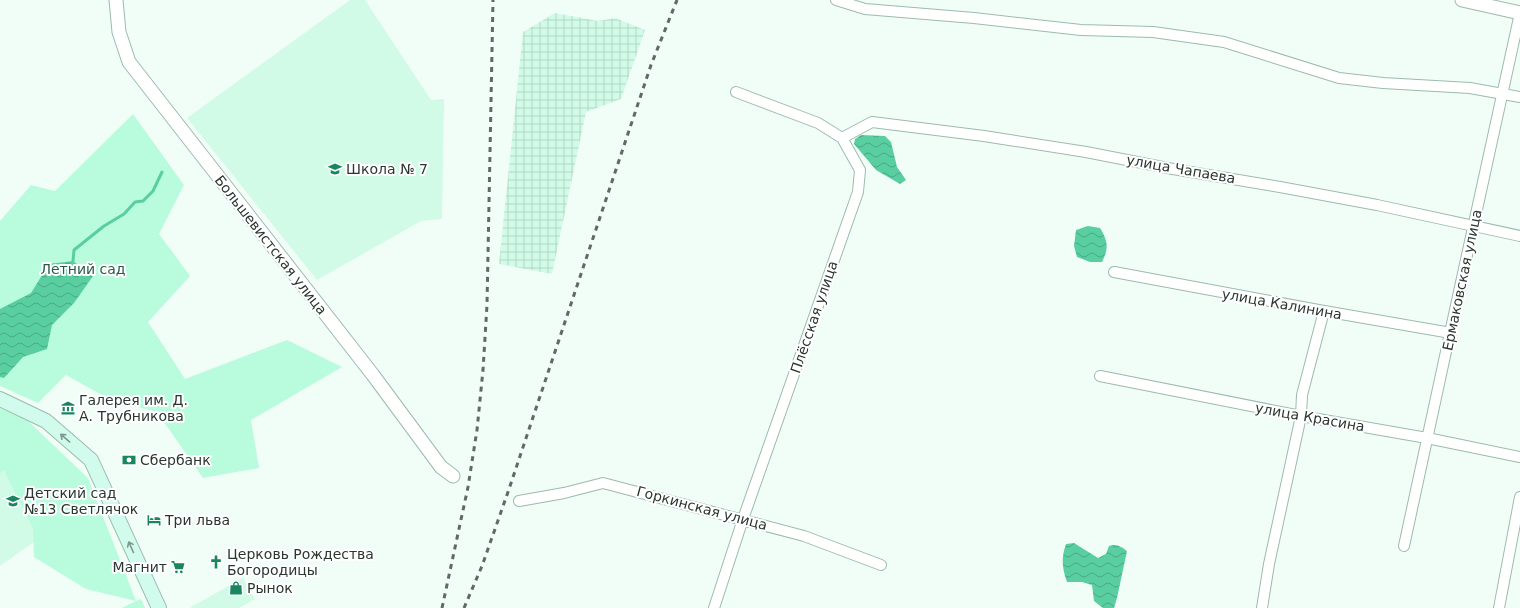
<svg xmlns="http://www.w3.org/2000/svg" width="1520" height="608" viewBox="0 0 1520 608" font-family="'DejaVu Sans',sans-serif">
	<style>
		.built { fill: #d1fae7 }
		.industrial { fill: url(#industrial-grid) }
		.green { fill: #b9fbdd }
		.water { fill: url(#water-waves) }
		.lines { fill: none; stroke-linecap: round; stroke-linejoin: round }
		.stream { stroke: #59cea1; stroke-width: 3 }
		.minor-casing { stroke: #9cbbac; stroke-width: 12 }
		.tertiary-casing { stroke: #9cbbac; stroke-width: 15 }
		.secondary-casing { stroke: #9cbbac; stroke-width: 16 }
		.minor { stroke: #fff; stroke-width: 10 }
		.tertiary { stroke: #fff; stroke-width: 13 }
		.secondary { stroke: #d1fbec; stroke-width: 14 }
		.rail { stroke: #5e6a64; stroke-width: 3; stroke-dasharray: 5 5; stroke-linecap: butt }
		.oneway { stroke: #7e988e }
		.labels { text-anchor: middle; stroke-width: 4; stroke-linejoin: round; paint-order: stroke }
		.poi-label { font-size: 14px; fill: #2a3631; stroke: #fff; text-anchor: start }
		.street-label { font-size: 14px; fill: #2a3631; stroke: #fff }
		.park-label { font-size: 14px; fill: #2a5a47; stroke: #fff }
	</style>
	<defs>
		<pattern id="industrial-grid" width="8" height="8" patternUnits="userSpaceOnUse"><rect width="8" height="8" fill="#d1fae7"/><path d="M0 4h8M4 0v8" fill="none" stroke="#b4d7c7"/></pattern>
		<pattern id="water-waves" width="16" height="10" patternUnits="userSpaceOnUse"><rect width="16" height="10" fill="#59cea1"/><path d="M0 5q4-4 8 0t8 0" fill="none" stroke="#4aa884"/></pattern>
	</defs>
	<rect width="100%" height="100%" fill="#f1fef7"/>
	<path class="built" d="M 350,0 L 365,0 L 431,100 L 444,99 L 442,219 L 421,221 L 317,280 L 187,118 Z
		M 0,467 L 48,532 L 0,566 Z
		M 243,578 L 255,599 L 239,608 L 191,608 L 191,607 Z"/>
	<path class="industrial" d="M 555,13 L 598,21 L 615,18 L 645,30 L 621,99 L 586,112 L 552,274 L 499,264 L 523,32 Z"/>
	<path class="green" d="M 133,114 L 184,185 L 159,234 L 190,276 L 148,322 L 185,379 L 287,340 L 342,367 L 251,420 L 259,468 L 203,478 L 157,412 L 111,400 L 66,375 L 38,403 L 0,386 L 0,221 L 31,185 L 55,191 Z
		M 0,408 L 27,420 L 88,478 L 136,601 L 141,599 L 145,608 L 122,608 L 136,601 L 86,589 L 34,557 L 33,528 L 4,471 L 0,473 Z"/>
	<path class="water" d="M 861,135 L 885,136 L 891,142 L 897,167 L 906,180 L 900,184 L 876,170 L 854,144 L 855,139 Z
		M 1088,226 L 1100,228 C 1108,241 1109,248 1102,262 L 1090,262 L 1077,257 L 1074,246 L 1076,230 Z
		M 73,261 L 93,276 L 74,303 L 52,325 L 47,349 L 23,357 L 4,378 L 0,377 L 0,309 L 31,293 L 49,264 Z
		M 1074,543 L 1098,558 L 1106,554 L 1109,546 C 1116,543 1122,547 1127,551 L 1117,598 L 1114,608 L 1103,608 L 1094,601 L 1092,585 L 1082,582 L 1067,582 C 1062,568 1061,558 1066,544 Z"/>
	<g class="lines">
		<path class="stream" d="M 73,261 L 74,250 L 104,226 L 124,214 L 135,202 L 143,201 L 153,191 L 162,172"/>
		<g class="minor-casing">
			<path id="minor" d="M 836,0 L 865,9 L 974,18 L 1081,30 L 1153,32 L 1224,42 L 1339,78 L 1383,83 L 1470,88 L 1520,97
				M 842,138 L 872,122 L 984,136 L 1086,152 L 1173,169 L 1280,187 L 1377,205 L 1520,236
				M 1114,272 L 1324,311 L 1451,333
				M 1100,376 L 1301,416 L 1427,438 L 1520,457
				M 519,501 L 564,493 L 603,483 L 804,536 L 881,565
				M 1404,546 C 1442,368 1481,191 1520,13
				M 714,608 L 743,519 L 858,192 L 860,170 L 842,138 L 818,123 L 736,92
				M 1262,608 L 1269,564 L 1301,416 L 1302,395 L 1324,311
				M 1499,608 L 1520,497"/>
		</g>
		<g class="tertiary-casing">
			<path id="tertiary" d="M 116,0 L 119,32 L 129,62 L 373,375 L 441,467 L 453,476
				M 1462,0 L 1520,13"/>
		</g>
		<g class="secondary-casing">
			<path id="secondary" d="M 0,399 L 46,421 L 91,460 L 159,608"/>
		</g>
		<use href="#minor" class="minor"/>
		<use href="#tertiary" class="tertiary"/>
		<use href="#secondary" class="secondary"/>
		<path class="rail" d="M 442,608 L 468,487 L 477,430 L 483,370 L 487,305 L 493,0
			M 464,608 L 482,566 L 508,492 L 651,65 L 677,0"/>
	</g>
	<defs><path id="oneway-shaft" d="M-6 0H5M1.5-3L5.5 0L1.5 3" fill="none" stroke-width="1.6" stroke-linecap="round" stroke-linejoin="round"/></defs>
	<g class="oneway">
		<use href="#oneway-shaft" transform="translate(65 438) rotate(-139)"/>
		<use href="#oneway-shaft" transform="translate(131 547) rotate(-114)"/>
	</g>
	<defs>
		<g id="school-bare" transform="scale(1.08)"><path d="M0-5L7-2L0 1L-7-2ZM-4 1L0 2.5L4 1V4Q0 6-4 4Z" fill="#198561" stroke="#fff" stroke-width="2.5" paint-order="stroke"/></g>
		<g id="museum-bare" transform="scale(1.08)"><path d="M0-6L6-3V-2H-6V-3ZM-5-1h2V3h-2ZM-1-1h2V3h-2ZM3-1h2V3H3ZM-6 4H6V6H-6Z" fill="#198561" stroke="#fff" stroke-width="2.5" paint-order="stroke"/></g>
		<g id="bank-bare" transform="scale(1.08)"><path d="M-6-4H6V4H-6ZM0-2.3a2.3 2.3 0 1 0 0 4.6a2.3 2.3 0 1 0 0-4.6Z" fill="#198561" stroke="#fff" stroke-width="2.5" paint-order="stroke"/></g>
		<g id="hotel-bare" transform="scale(1.08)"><path d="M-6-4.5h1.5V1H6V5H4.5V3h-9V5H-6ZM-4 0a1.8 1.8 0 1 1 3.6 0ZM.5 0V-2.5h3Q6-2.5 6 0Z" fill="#198561" stroke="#fff" stroke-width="2.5" paint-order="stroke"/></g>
		<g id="church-bare" transform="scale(1.08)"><path d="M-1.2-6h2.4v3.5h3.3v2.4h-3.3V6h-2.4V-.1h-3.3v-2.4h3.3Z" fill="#198561" stroke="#fff" stroke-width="2.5" paint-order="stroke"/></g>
		<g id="supermarket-bare" transform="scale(1.08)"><path d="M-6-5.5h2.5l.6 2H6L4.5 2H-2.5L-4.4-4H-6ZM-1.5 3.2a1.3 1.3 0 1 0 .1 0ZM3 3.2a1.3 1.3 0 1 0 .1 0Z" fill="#198561" stroke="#fff" stroke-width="2.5" paint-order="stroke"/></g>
		<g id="shop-bare" transform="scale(1.08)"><path d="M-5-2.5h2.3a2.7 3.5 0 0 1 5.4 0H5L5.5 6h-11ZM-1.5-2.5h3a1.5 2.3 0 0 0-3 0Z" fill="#198561" stroke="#fff" stroke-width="2.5" paint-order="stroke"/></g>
	</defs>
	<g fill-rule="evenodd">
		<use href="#school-bare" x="335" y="169"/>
		<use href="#museum-bare" x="68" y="408"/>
		<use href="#bank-bare" x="129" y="460"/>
		<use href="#school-bare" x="13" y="501"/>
		<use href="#hotel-bare" x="154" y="520"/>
		<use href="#church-bare" x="216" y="562"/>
		<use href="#supermarket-bare" x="178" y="567"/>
		<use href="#shop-bare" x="236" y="588"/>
	</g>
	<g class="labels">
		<g class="poi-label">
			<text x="346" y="174">Школа № 7</text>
			<text x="79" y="405">Галерея им. Д.<tspan x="79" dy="16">А. Трубникова</tspan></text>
			<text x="140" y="465">Сбербанк</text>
			<text x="24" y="498">Детский сад<tspan x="24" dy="16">№13 Светлячок</tspan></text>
			<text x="165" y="525">Три льва</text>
			<text x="227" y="559">Церковь Рождества<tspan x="227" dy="16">Богородицы</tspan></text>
			<text x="167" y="572" text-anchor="end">Магнит</text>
			<text x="247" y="593">Рынок</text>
		</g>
		<g class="street-label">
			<text transform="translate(1181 169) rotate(10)" y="5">улица Чапаева</text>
			<text transform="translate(271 245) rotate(52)" y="5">Большевистская улица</text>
			<text transform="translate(1462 280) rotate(-78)" y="5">Ермаковская улица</text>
			<text transform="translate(1282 304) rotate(10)" y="5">улица Калинина</text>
			<text transform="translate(814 317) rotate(-71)" y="5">Плёсская улица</text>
			<text transform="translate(1310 417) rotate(10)" y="5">улица Красина</text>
			<text transform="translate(702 508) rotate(15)" y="5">Горкинская улица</text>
		</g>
		<g class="park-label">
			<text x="83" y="274">Летний сад</text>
		</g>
	</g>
</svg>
